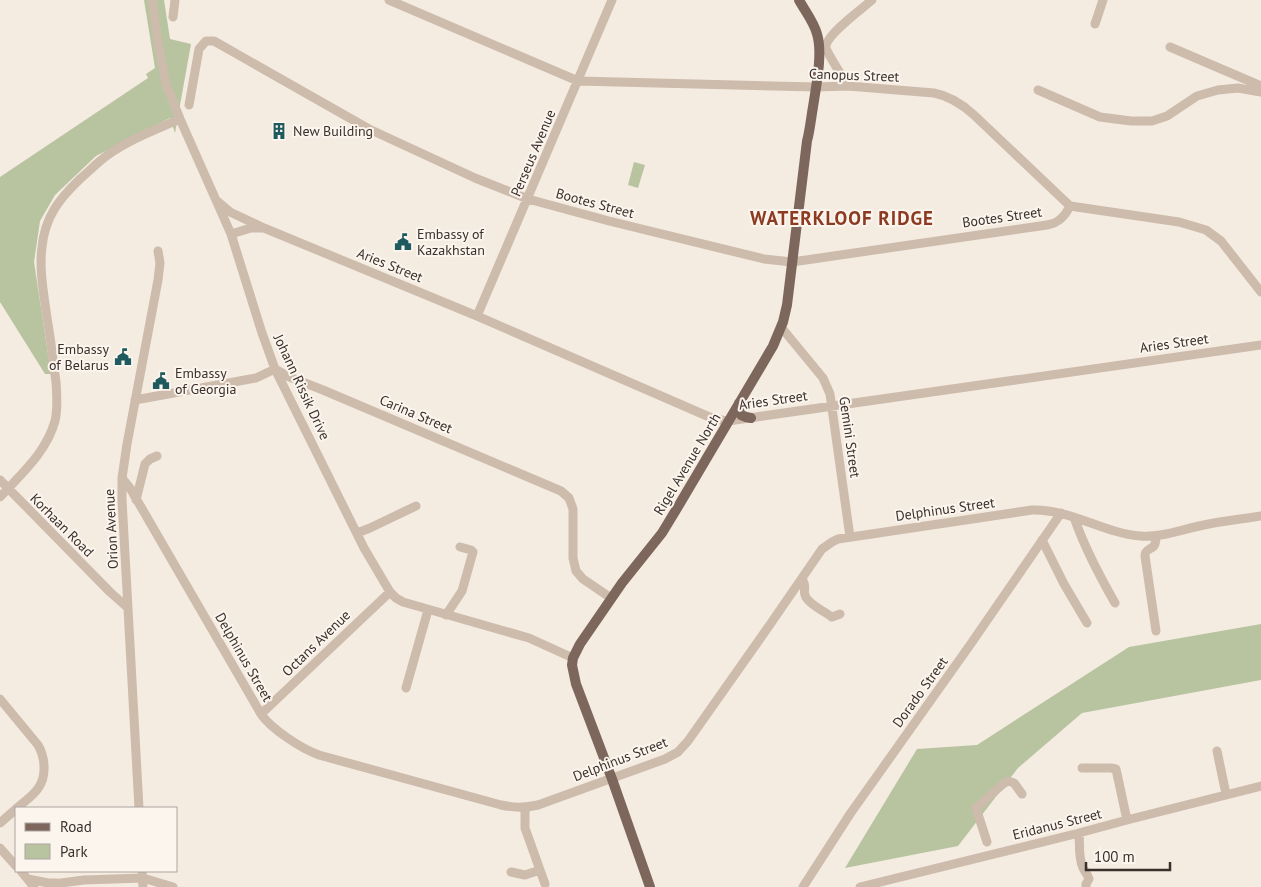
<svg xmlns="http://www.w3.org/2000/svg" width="1261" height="887" viewBox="0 0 1261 887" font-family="'PT Sans',sans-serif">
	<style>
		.green { fill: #b8c4a0 }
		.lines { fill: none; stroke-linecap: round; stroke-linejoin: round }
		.minor { stroke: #cdbbac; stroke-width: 9 }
		.major { stroke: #7d675c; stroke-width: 10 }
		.labels { text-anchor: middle; stroke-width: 4; stroke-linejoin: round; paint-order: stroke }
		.street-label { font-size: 14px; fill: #3b302b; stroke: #fbf5ee }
		.poi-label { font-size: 14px; fill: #3b302b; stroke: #fbf5ee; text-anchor: start }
		.district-label { font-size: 19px; font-weight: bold; letter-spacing: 1px; fill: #8c3b22; stroke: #fbf5ee }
	</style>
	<rect width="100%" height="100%" fill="#f4ebe1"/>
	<path class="green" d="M 144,0 L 164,0 L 170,39 L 191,44 L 175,133 L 170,118 L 96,156 L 55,195 L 40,221 L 34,262 L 51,374 L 45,374 L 0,302 L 0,177 L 148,78 L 146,74 L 155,68 Z
		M 634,162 L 645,165 L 638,188 L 628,185 Z
		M 1261,624 L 1261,680 L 1082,713 L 1018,768 L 958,846 L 845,868 L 917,749 L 977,745 L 1129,647 Z"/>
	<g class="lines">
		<path class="minor" d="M 152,0 L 158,43 L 166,84 L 180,119 L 231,234 L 262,333 L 275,369 L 364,548 L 390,592 L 396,598 L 403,602 L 529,638 L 573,658
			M 389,0 L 578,81 L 816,87 L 848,86 L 934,93 C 950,96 962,104 974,115 L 1070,206 L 1179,222 L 1206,230 L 1221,241 L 1261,292
			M 173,17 L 175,0
			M 1095,24 L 1103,0
			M 1170,47 L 1261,86
			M 848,86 C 843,77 828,55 826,48 C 824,36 863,8 872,0
			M 1038,90 L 1100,117 L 1131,121 L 1152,121 L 1167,116 L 1197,96 L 1218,90 L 1238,88 L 1261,92
			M 189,105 L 199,49 L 206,41 L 214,41 L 369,129 L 475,178 L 528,199 L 609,221 L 764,259 L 792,262 L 1047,225 C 1059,223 1065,216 1070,206
			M 217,201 L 230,212 L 264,228 L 477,316 L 714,419 L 728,421 L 1261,345
			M 231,234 L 251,228 L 262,228
			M 477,316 L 612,0
			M 781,327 L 823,378 L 830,394 L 850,537
			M 135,400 L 256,378 L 275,369 L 287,376 L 323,390 L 561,491 L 569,498 L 573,509 L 573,558 L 576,571 L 583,579 L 611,598
			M 122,478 L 130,488 L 261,714 C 271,729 302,749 319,755 L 501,805 C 514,808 525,808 538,805 L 665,759 L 678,752 L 688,741 L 769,626 L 822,549 L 832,542 L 838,539 L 1032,510 C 1071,509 1103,533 1140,536 C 1161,538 1183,529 1204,525 C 1223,521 1242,519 1261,516
			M 0,480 L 110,592 L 128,608
			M 0,497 C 21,474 46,453 55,421 C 58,409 57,395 56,382 C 53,361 51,340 47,318 C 44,295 39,271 42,247 C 45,217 59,199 80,179 C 87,173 93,167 100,161 C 122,142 153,131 180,119
			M 136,500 L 145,464 L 150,459 L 157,456
			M 1074,517 C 1084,547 1099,575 1115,603
			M 357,533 L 370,528 L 416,506
			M 1156,536 C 1156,539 1156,543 1154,546 C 1150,550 1145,549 1145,556 L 1156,631
			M 1042,540 L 1064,584 L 1087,623
			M 802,579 C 807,586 803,589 805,595 C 807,603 825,612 832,617 L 840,614
			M 446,615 L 462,591 L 473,552 L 471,550 L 460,547
			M 406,688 L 428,610
			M 0,699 L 38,745 C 42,752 44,759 44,767 C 45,788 31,796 17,808
			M 261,714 L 390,592
			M 1217,751 L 1226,794
			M 1082,768 L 1111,768 L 1116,769 L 1127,820
			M 139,808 L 122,500 L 122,478 L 127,444 L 158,280 L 160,263 L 158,251
			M 0,823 L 16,809
			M 1079,833 C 1080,844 1078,857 1083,868 C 1085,872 1088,875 1089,879 L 1086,884 L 1086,887
			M 987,842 L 976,808 L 1003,784 L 1008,781 L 1014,783 L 1022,794
			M 0,848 L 16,866
			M 540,870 L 545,884
			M 21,871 L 34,887
			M 142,871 L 143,887
			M 511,872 L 525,875 L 540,870 L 525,828 L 525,808
			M 28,879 L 48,883 L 57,883
			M 51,887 L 61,883 L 84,880 L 143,878 L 173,887
			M 803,887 L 850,814 L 970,645 L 1061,513
			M 860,887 L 1079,833 L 1127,820 L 1261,786"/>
		<path class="major" d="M 739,403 L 739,410 L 741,415 L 746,417 L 751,418
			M 650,887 L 612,779 L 576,684 L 572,665 L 573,658 L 580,644 L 622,583 L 662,533 L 676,510 L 773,346 L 783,322 L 787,305 L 807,141 C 810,130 811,118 813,107 C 816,87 823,53 817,34 C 814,22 805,11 799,0"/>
	</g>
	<defs>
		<g id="building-bare" transform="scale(1.35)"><path d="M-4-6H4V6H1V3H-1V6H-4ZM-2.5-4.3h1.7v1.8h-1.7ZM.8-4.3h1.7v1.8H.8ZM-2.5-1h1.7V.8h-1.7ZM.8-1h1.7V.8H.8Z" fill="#1f5a5e" stroke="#fbf5ee" stroke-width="2.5" paint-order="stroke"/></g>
		<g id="civic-bare" transform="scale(1.35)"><path d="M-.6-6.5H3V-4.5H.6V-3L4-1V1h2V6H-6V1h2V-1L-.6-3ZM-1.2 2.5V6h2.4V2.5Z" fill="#1f5a5e" stroke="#fbf5ee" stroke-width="2.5" paint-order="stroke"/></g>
	</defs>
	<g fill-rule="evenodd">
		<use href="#building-bare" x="279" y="131"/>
		<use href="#civic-bare" x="403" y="242"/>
		<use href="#civic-bare" x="123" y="357"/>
		<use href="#civic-bare" x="161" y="381"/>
	</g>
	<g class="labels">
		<g class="street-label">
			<text transform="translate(854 75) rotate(2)" y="5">Canopus Street</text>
			<text transform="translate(533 153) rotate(-67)" y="5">Perseus Avenue</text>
			<text transform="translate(595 203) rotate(15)" y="5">Bootes Street</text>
			<text transform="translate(1002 217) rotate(-8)" y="5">Bootes Street</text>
			<text transform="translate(390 265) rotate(22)" y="5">Aries Street</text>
			<text transform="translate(1174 343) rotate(-8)" y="5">Aries Street</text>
			<text transform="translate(302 387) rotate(65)" y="5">Johann Rissik Drive</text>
			<text transform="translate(773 400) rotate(-8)" y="5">Aries Street</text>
			<text transform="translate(416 414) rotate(23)" y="5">Carina Street</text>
			<text transform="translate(850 437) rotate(82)" y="5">Gemini Street</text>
			<text transform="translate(687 464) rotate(-59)" y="5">Rigel Avenue North</text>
			<text transform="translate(945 509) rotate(-8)" y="5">Delphinus Street</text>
			<text transform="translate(62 525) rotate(45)" y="5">Korhaan Road</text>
			<text transform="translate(111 529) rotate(-93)" y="5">Orion Avenue</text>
			<text transform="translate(316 643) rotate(-44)" y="5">Octans Avenue</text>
			<text transform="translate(244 657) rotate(60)" y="5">Delphinus Street</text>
			<text transform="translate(920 692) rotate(-54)" y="5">Dorado Street</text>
			<text transform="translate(620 759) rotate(-21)" y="5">Delphinus Street</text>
			<text transform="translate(1057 824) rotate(-14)" y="5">Eridanus Street</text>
		</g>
		<g class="poi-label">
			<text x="293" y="136">New Building</text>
			<text x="417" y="239">Embassy of<tspan x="417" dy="16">Kazakhstan</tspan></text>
			<text x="109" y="354" text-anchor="end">Embassy<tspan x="109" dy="16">of Belarus</tspan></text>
			<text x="175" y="378">Embassy<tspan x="175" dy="16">of Georgia</tspan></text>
		</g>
		<g class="district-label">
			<text x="842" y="225">WATERKLOOF RIDGE</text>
		</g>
	</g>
	<rect x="15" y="807" width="162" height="65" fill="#fbf5ee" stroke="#aea6a0"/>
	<rect x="25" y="823" width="25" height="8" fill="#7d675c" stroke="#aea6a0"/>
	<text x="60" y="832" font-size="15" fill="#3b302b">Road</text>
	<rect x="25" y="844" width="25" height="15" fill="#b8c4a0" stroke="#aea6a0"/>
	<text x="60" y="857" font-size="15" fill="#3b302b">Park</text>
	<path d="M1086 862v8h84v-8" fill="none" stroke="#3b302b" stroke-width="2.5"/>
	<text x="1094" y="862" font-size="15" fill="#3b302b" stroke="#fbf5ee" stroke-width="4" paint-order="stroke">100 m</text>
</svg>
